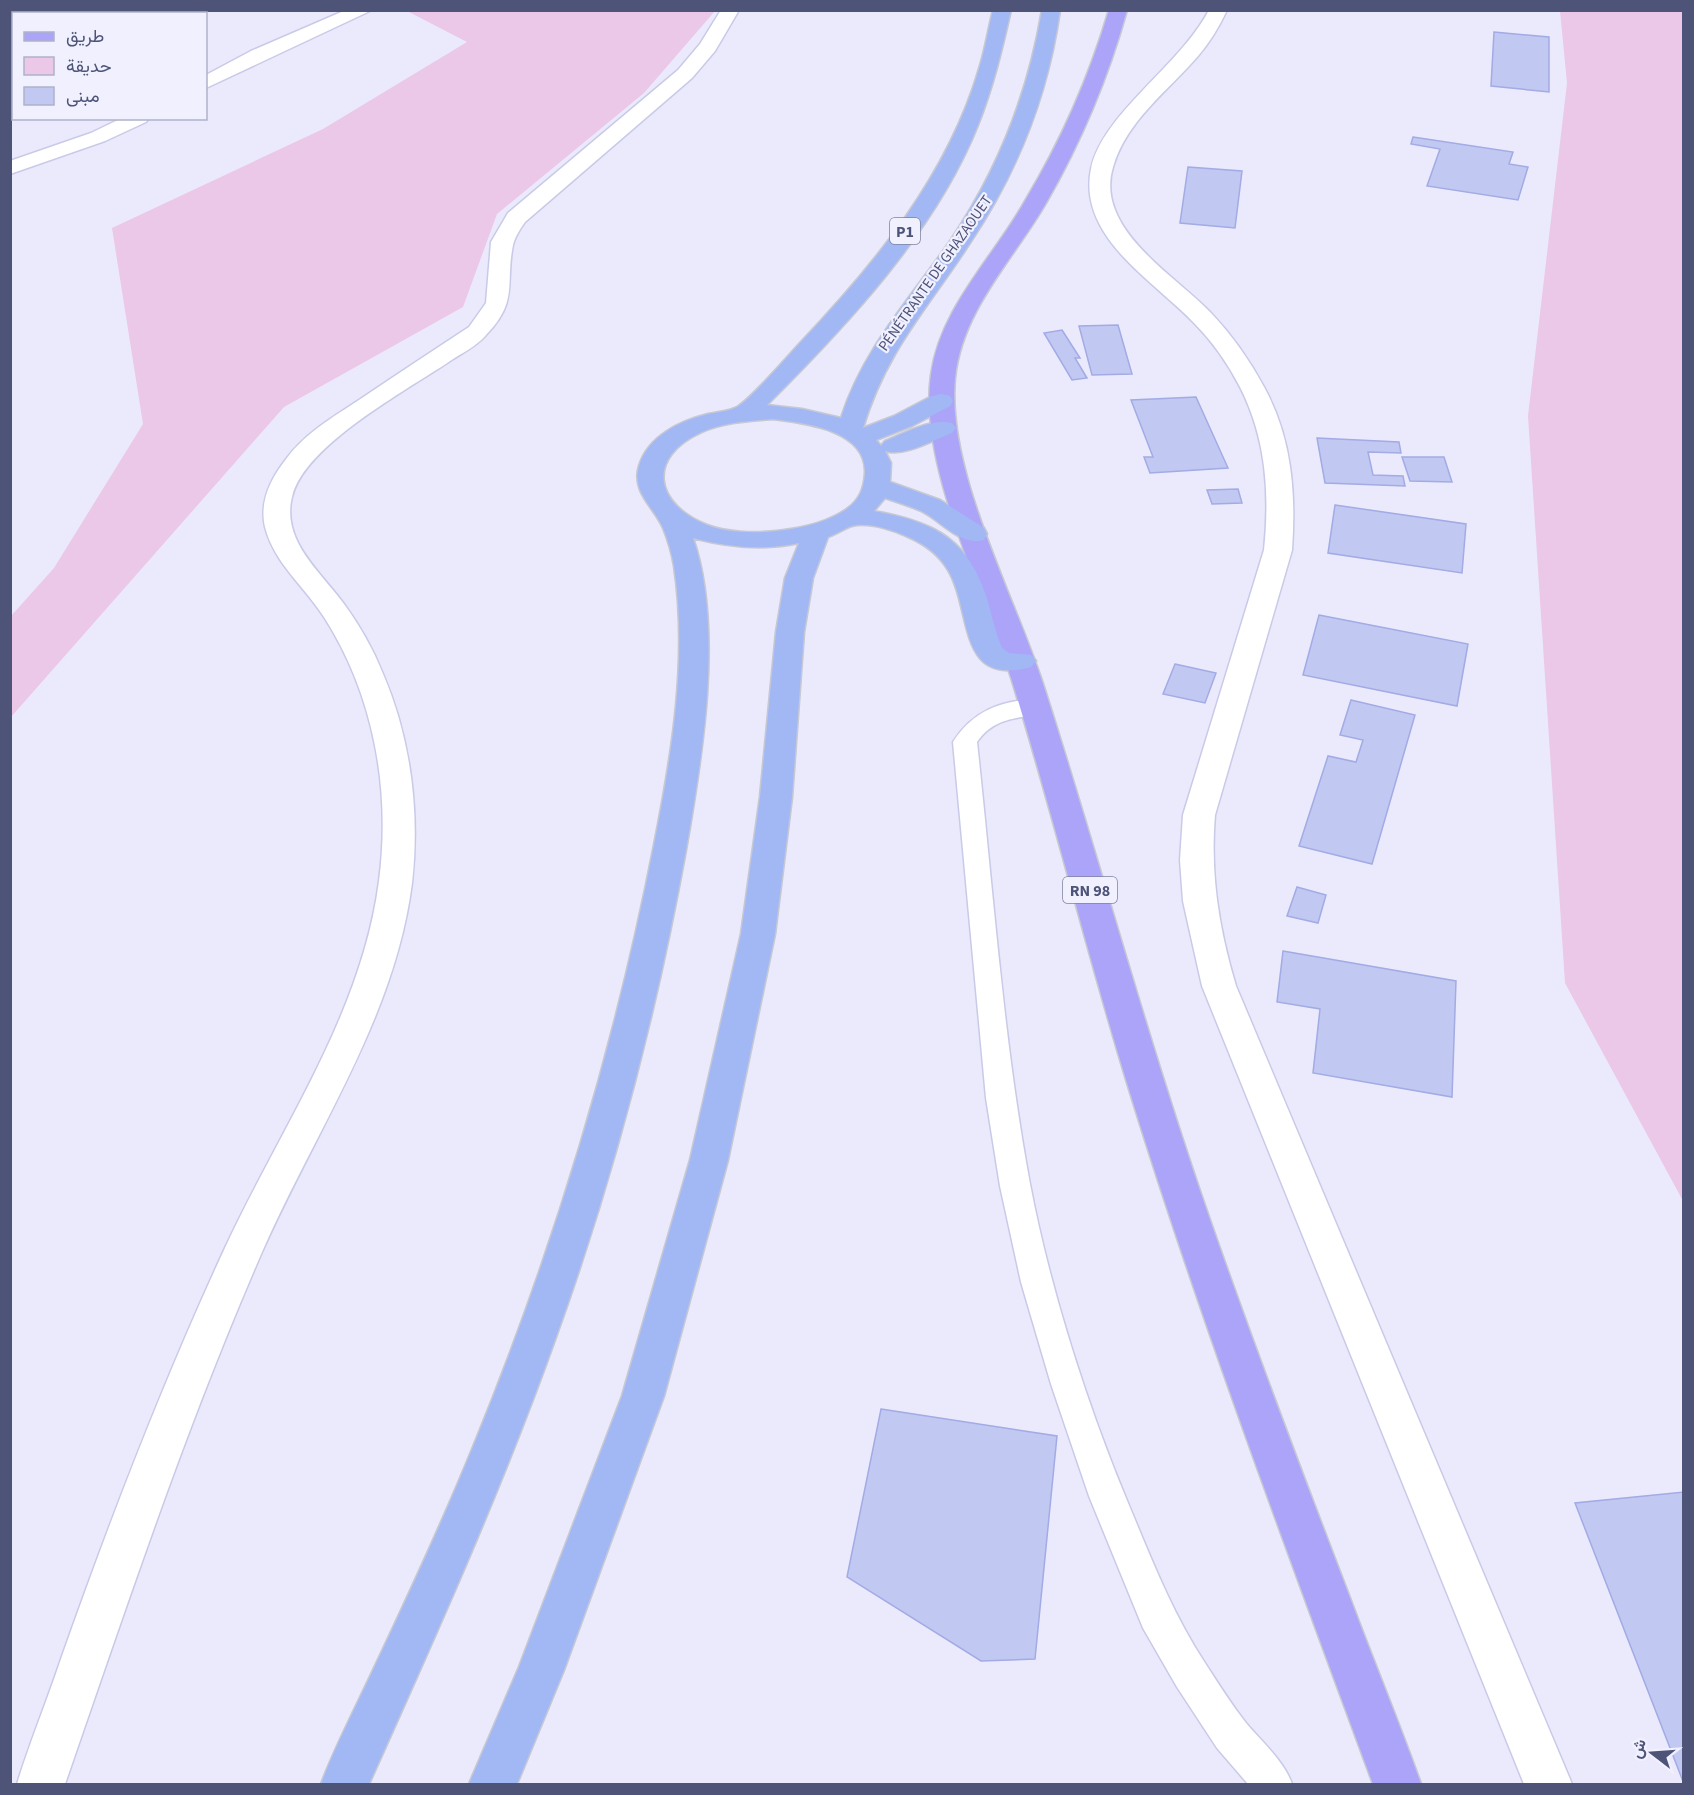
<svg xmlns="http://www.w3.org/2000/svg" width="1694" height="1795" viewBox="0 0 1694 1795" font-family="'Source Sans 3',Vazirmatn,sans-serif">
	<style>
		.green { fill: #ebc7e8 }
		.building { fill: #c1c8f2; stroke: #a2abe4; stroke-width: 1.5 }
		.lines { fill: none; stroke-linecap: round; stroke-linejoin: round }
		.service-casing { stroke: #c9cae7; stroke-width: 3 }
		.minor-casing { stroke: #c9cae7; stroke-width: 3 }
		.primary-casing { stroke: #c6c8d3; stroke-width: 3 }
		.motorway-casing { stroke: #c6c8d3; stroke-width: 3 }
		.service { fill: #fff; fill-rule: evenodd }
		.minor { fill: #fff; fill-rule: evenodd }
		.primary { fill: #aca4f9; fill-rule: evenodd }
		.motorway { fill: #a2b8f5; fill-rule: evenodd }
		.labels { text-anchor: middle; stroke-width: 4.5; stroke-linejoin: round; paint-order: stroke }
		.far-street-label { font-size: 15px; fill: #4d5477; stroke: #f1f0ff }
		.shield { fill: #f1f0ff; stroke: #7e83a0; stroke-width: 1.5 }
		.shield-label { font-size: 16px; font-weight: bold; fill: #4d5477 }
	</style>
	<rect width="100%" height="100%" fill="#ebeafc"/>
	<path class="green" d="M 407,11 L 715,11 L 644,93 L 497,214 L 463,307 L 284,407 L 11,717 L 11,616 L 54,568 L 143,424 L 112,228 L 323,129 L 467,42 Z
		M 1560,11 L 1683,11 L 1683,1201 L 1565,983 L 1528,416 L 1567,83 Z"/>
	<path class="building" d="M 1494,32 L 1549,37 L 1549,92 L 1491,86 Z
		M 1413,137 L 1513,152 L 1509,164 L 1528,167 L 1518,200 L 1427,186 L 1440,149 L 1411,144 Z
		M 1188,167 L 1242,171 L 1235,228 L 1180,223 Z
		M 1118,325 L 1132,374 L 1092,375 L 1079,326 Z
		M 1062,330 L 1080,358 L 1075,358 L 1087,378 L 1072,380 L 1044,333 Z
		M 1196,397 L 1228,468 L 1150,473 L 1144,457 L 1153,457 L 1131,400 Z
		M 1317,438 L 1399,442 L 1401,453 L 1368,452 L 1373,475 L 1403,476 L 1405,486 L 1325,483 Z
		M 1402,457 L 1444,457 L 1452,482 L 1410,481 Z
		M 1238,489 L 1242,503 L 1212,504 L 1207,490 Z
		M 1335,505 L 1466,524 L 1462,573 L 1328,553 Z
		M 1319,615 L 1468,644 L 1457,706 L 1303,675 Z
		M 1175,664 L 1216,673 L 1205,703 L 1163,694 Z
		M 1351,700 L 1415,715 L 1372,864 L 1299,846 L 1328,756 L 1356,762 L 1363,740 L 1340,735 Z
		M 1297,887 L 1326,895 L 1318,923 L 1287,916 Z
		M 1283,951 L 1456,981 L 1452,1097 L 1313,1073 L 1320,1009 L 1277,1002 Z
		M 881,1409 L 1057,1436 L 1035,1659 L 981,1661 L 847,1577 Z
		M 1684,1492 L 1684,1784 L 1575,1503 Z"/>
	<g class="lines">
		<g class="service-casing">
			<path id="service" d="M 1036,699 L 1045,701 L 1048,707 L 1045,713 C 1018,719 995,716 977,742 C 993,889 1003,1039 1030,1184 C 1050,1289 1087,1405 1128,1503 C 1151,1558 1172,1613 1205,1663 C 1218,1683 1231,1704 1246,1723 C 1262,1742 1284,1761 1292,1784 L 1248,1784 L 1217,1748 L 1177,1687 L 1143,1628 L 1089,1496 L 1051,1384 L 1021,1282 L 1000,1186 L 986,1098 L 953,742 C 973,711 1000,701 1036,699 Z"/>
		</g>
		<g class="minor-casing">
			<path id="minor" d="M 346,10 L 372,10 L 206,88 L 206,75 L 251,51 Z
				M 721,10 L 739,10 L 715,51 L 692,78 L 525,222 C 520,229 515,237 513,245 C 505,284 519,301 486,335 C 477,346 462,353 450,361 C 406,391 304,445 292,497 C 281,541 321,572 344,604 C 360,626 373,649 383,674 C 411,739 420,813 412,883 C 395,1017 315,1131 262,1252 C 186,1426 127,1605 65,1784 L 17,1784 C 30,1742 47,1701 61,1659 C 110,1520 163,1382 225,1248 C 280,1129 362,1014 379,881 C 391,790 374,695 324,617 C 305,587 274,563 265,527 C 259,501 271,478 287,458 C 307,431 337,415 365,396 C 399,373 434,350 469,327 L 486,303 L 491,242 L 508,213 L 678,70 L 700,44 Z
				M 1209,10 L 1227,10 C 1219,27 1210,42 1198,56 C 1168,91 1126,121 1113,167 C 1094,229 1176,276 1211,313 C 1232,335 1250,361 1264,387 C 1292,438 1296,493 1292,550 L 1215,815 C 1210,875 1219,929 1236,986 L 1572,1784 L 1524,1784 L 1202,986 L 1183,901 L 1180,860 L 1183,815 L 1264,550 C 1270,493 1266,438 1240,387 C 1228,364 1213,342 1195,324 C 1156,282 1077,238 1091,169 C 1102,114 1181,65 1209,10 Z
				M 122,118 L 149,118 L 146,122 L 105,141 L 10,174 L 10,161 L 91,133 Z"/>
		</g>
		<g class="primary-casing">
			<path id="primary" d="M 1109,10 L 1127,10 C 1108,78 1081,142 1046,203 C 1013,260 962,310 955,378 C 946,471 1015,597 1044,687 C 1101,865 1149,1046 1211,1223 C 1255,1349 1302,1473 1350,1598 C 1373,1660 1399,1722 1421,1784 L 1373,1784 C 1288,1553 1201,1322 1128,1086 C 1087,953 1054,817 1013,684 C 986,595 918,467 931,375 C 940,308 993,258 1025,201 C 1061,141 1089,78 1109,10 Z"/>
		</g>
		<g class="motorway-casing">
			<path id="motorway" d="M 993,10 L 1011,10 C 1002,50 993,87 978,125 C 936,231 847,325 767,405 L 802,409 L 841,418 C 863,349 910,299 950,241 C 998,170 1028,95 1042,10 L 1060,10 C 1048,96 1018,171 970,243 C 928,308 886,351 863,428 L 894,416 L 932,396 L 941,394 L 950,396 L 953,401 L 950,406 L 912,426 L 876,440 L 881,446 L 885,441 C 905,433 931,418 952,423 L 956,428 L 952,433 C 933,440 905,457 885,451 L 891,463 L 890,482 L 940,500 L 984,528 L 987,534 L 984,540 C 959,546 942,521 921,511 C 910,506 897,502 885,498 L 874,511 C 928,521 964,535 984,590 C 991,609 994,630 1002,648 L 1009,653 L 1031,655 L 1036,661 L 1031,667 C 956,687 973,612 948,570 C 938,553 923,543 906,536 C 893,530 872,523 857,525 C 848,525 838,534 828,537 L 813,578 L 804,632 L 792,797 L 775,934 L 728,1160 L 664,1396 L 564,1670 L 517,1784 L 469,1784 L 519,1667 L 622,1396 L 690,1160 L 741,934 L 760,797 L 776,632 L 785,578 L 799,543 C 763,551 728,547 693,538 C 724,627 702,759 686,850 C 656,1015 613,1179 556,1337 C 502,1489 435,1637 369,1784 L 321,1784 C 336,1744 357,1705 375,1666 C 409,1594 443,1521 473,1447 C 553,1252 614,1051 654,845 C 672,754 688,658 674,566 C 672,554 668,540 663,528 C 654,507 631,492 639,466 C 648,436 680,421 708,414 C 717,412 730,411 737,407 C 752,398 786,358 800,343 C 875,264 948,175 979,69 C 985,50 988,30 993,10 ZM 773,419 C 805,423 867,430 865,473 C 864,488 860,499 848,508 C 816,532 743,539 707,525 C 654,504 646,457 702,432 C 724,422 749,421 773,419 Z"/>
		</g>
		<use href="#service" class="service"/>
		<use href="#minor" class="minor"/>
		<use href="#primary" class="primary"/>
		<use href="#motorway" class="motorway"/>
	</g>
	<g class="labels">
		<g class="far-street-label">
			<text transform="translate(935 273) rotate(-55)" y="5">PÉNÉTRANTE DE GHAZAOUET</text>
		</g>
		<g class="shield">
			<rect x="890" y="218" width="30" height="26" rx="4.5"/>
			<rect x="1063" y="877" width="54" height="26" rx="4.5"/>
		</g>
		<g class="shield-label">
			<text x="905" y="237">P1</text>
			<text x="1090" y="896">RN 98</text>
		</g>
	</g>
	<rect width="1694" height="1795" fill="none" stroke="#4d5477" stroke-width="24"/>
	<rect x="12" y="12" width="195" height="108" fill="#f1f0ff" stroke="#afb2c9" stroke-width="1.5"/>
	<rect x="24" y="32" width="30" height="9" fill="#aca4f9" stroke="#afb2c9" stroke-width="1.5"/>
	<text x="66" y="42" font-size="18" fill="#4d5477">طريق</text>
	<rect x="24" y="57" width="30" height="18" fill="#ebc7e8" stroke="#afb2c9" stroke-width="1.5"/>
	<text x="66" y="72" font-size="18" fill="#4d5477">حديقة</text>
	<rect x="24" y="87" width="30" height="18" fill="#c1c8f2" stroke="#afb2c9" stroke-width="1.5"/>
	<text x="66" y="102" font-size="18" fill="#4d5477">مبنى</text>
	<g transform="translate(1652 1753) rotate(287)" stroke="#f1f0ff" stroke-width="4.5" paint-order="stroke">
	<path d="M0-4.5L10 22L0 15L-10 22Z" fill="#4d5477"/>
	<text y="-9" font-size="16" font-weight="bold" text-anchor="middle" fill="#4d5477">ش</text>
	</g>
</svg>
